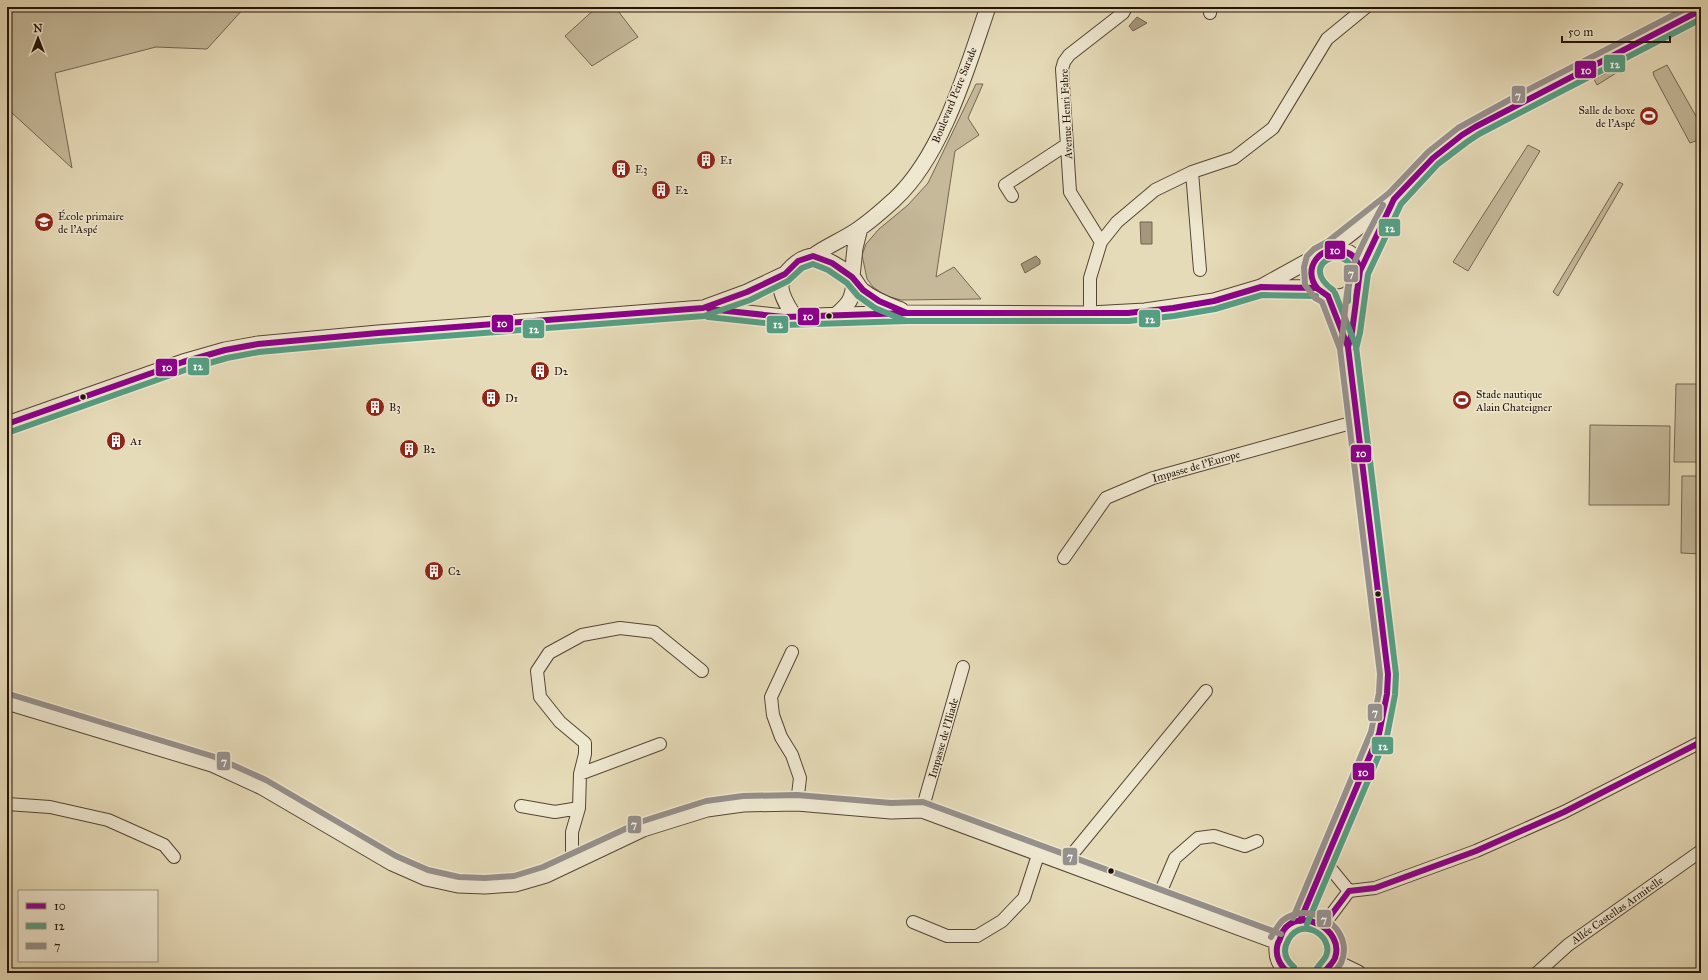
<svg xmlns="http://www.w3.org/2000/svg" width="1708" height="980" viewBox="0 0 1708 980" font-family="'IM FELL Great Primer',serif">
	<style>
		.green { fill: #c5b99a; stroke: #746652 }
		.water { fill: #a4977c; stroke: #71624e }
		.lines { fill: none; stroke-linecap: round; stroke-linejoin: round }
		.minor-casing { stroke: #544535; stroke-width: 14 }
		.tertiary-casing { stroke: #544535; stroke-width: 17 }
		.minor { stroke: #efe8d1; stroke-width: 12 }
		.tertiary { stroke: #efe8d1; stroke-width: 15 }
		.bus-1-casing { stroke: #efe8d1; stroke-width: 9 }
		.bus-2-casing { stroke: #efe8d1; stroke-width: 9 }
		.bus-3-casing { stroke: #efe8d1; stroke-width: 9 }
		.bus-1 { stroke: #8b008b; stroke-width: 6 }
		.bus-2 { stroke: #569e82; stroke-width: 6 }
		.bus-3 { stroke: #96908c; stroke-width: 6 }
		.bus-dot { fill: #241309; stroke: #efe8d1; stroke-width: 1.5 }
		.labels { text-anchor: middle; stroke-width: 3; stroke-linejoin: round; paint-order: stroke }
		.street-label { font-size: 11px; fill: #241309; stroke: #efe8d1 }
		.poi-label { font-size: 11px; fill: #241309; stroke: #efe8d1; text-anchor: start }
		.line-badge { stroke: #efe8d1; stroke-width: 1.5 }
		.badge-label { font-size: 11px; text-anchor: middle; font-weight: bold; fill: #fff }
	</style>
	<rect width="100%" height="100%" fill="#e6dbb8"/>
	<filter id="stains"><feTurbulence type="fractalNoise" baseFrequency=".005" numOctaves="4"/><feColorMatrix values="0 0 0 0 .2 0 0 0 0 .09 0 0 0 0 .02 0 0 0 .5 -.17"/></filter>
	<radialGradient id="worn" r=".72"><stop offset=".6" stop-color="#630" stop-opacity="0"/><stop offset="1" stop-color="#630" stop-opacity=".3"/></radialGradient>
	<path class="green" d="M 7,7 L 245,7 L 207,49 L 156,47 L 55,73 L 72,168 L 11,112 L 7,113 Z
		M 597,7 L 615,7 L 638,37 L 592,66 L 565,36 Z
		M 1667,65 L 1701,125 L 1701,139 L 1690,143 L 1654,76 L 1653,72 Z
		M 1619,67 L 1621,70 L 1597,85 L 1594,79 Z
		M 976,84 L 983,84 L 968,118 L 979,135 L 955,151 L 936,277 L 954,267 L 981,299 L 901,300 L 886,296 L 873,287 L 867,279 L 862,255 L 866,244 L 879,229 L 908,205 L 928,183 Z
		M 1528,145 L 1540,151 L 1468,271 L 1453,262 Z
		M 1619,182 L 1623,184 L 1558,296 L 1553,292 Z
		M 1676,384 L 1701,384 L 1701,462 L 1674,462 Z
		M 1590,425 L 1670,426 L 1669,505 L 1589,505 Z
		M 1682,476 L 1701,476 L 1701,554 L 1681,553 Z"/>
	<path class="water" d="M 1137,17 L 1147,23 L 1133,31 L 1129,26 Z
		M 1140,222 L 1152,222 L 1152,244 L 1141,244 Z
		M 1036,256 L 1040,260 L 1040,264 L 1025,273 L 1021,264 Z"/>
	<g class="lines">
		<g class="minor-casing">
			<path id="minor" d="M 1210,13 L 1211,7
				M 1192,172 L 1200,270
				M 1012,196 L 1005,185 L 1066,145
				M 1101,242 L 1070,192 L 1062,69 L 1064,62 L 1069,55 L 1123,13 L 1126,7
				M 1090,314 L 1090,278 L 1101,242 L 1117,222 L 1155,190 L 1192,172 L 1234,158 L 1273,128 L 1327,39 L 1366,7
				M 1064,558 L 1106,498 L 1153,478 L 1358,421
				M 792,652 L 771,697 L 773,715 L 781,737 L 792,755 L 800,778 L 797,803
				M 580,774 L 660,744
				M 7,804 L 50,807 L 108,820 L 164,845 L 174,857
				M 521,806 L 555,812 L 579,808
				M 922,810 L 963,667
				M 572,863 L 572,832 L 579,808 L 580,774 L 585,754 L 585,743 L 560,722 L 540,697 L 537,671 L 549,653 L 582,635 L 620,628 L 654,632 L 702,671
				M 1065,863 L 1206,691
				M 1326,863 L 1349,891
				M 1158,898 L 1175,858 L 1198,838 L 1214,836 L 1245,846 L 1257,841
				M 913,922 L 947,936 L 977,936 L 1002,921 L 1024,898 L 1039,852
				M 1325,927 L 1328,919 L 1349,891 L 1375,888 L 1476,851 L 1564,812 L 1701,742
				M 1537,973 L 1568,945 L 1701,851"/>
		</g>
		<g class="tertiary-casing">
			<path id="tertiary" d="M1312 273a24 24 0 1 1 48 0a24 24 0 1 1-48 0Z
				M 1331,249 L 1394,199 L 1433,158 L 1462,135 L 1524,101 L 1701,10
				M 813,256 C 828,245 845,239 860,228 C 872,220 884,209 895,199 C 943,154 967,68 988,7
				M 1360,271 L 1393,201
				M 852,277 L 855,248 L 860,228
				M 1262,287 L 1316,288
				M 706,307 L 747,292 L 785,274
				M 836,315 C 849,304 853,299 854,281
				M 794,316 C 789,308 782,298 781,288 C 780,274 800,256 814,256 C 824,257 844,269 851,276 C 856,280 858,287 863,291 C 874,300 888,305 901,310
				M 1348,347 L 1352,332 L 1357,285
				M 7,424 L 183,362 L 225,350 L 258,344 L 378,333 L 703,308 L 784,317 L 907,313 L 1090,314 L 1145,311 L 1214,301 L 1261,287 L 1319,255
				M 7,702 L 212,764 L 262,787 L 392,863 L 426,878 L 458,885 L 485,886 L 515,884 L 546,875 L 643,829 L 707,809 L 743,804 L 797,803 L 891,811 L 922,810 L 1278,942
				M 1300,921 L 1379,734 L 1387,694 L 1388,674 L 1358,421 L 1348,347 L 1338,319 L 1328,296
				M 1333,961 L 1358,973
				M 1289,973 C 1280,967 1276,957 1277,947 C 1284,893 1367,931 1324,973"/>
		</g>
		<use href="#minor" class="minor"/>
		<use href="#tertiary" class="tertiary"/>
		<g class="bus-1-casing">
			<path id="bus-1" d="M 1328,296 C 1325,294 1321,291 1318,289 C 1300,269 1322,242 1345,252 C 1353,254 1357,259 1359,267 C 1361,275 1356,291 1356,301
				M 709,309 L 784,317 L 908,313
				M 1348,347 L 1352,332 L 1360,271 L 1394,199 L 1433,158 L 1462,135 L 1475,127 L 1701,10
				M 7,424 L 183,362 L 225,350 L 258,344 L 378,333 L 703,308 L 747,292 L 785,274 L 798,261 L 813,256 L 832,263 L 852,277 L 863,290 L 879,301 L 907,313 L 1128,313 L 1173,308 L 1214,301 L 1261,287 L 1316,288
				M 1300,921 L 1379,734 L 1387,694 L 1388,674 L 1348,347 L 1328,296
				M 1325,927 L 1328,919 L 1349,891 L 1375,888 L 1476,851 L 1564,812 L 1701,742
				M 1289,973 C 1280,966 1274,955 1278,943 C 1280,940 1281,935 1283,931 C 1299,906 1345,929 1335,958 C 1333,963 1327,968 1324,973"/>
		</g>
		<g class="bus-2-casing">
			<path id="bus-2" d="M 1333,290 C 1297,264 1346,243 1352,270 C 1353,275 1350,280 1349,285 C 1348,290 1348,296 1348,301
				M 708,317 L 784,325 L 908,321
				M 1356,349 L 1360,333 L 1368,274 L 1401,204 L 1438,164 L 1467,142 L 1479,134 L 1701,19
				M 10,432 L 185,370 L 227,358 L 259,352 L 379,341 L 704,316 L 750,300 L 788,281 L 802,268 L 813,264 L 828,270 L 847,283 L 858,296 L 875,308 L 906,321 L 1129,321 L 1174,316 L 1215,309 L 1262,295 L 1316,296
				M 1307,924 L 1387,736 L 1395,695 L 1396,674 L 1356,346 L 1335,293
				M 1294,967 C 1287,961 1283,954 1286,945 C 1298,912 1335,936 1326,956 C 1324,960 1320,964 1317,968"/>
		</g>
		<g class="bus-3-casing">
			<path id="bus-3" d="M 1340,348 C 1346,322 1344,294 1352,269 C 1359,248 1373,224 1383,205
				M 9,694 L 215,757 L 266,780 L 396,856 L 428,870 L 459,877 L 485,878 L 514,876 L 543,867 L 640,822 L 706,801 L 743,796 L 797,795 L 891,803 L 923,802 L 1281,934
				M 1293,918 L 1371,732 L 1379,693 L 1380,674 L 1340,349 L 1322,302 L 1315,298 L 1305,285 L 1304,267 L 1307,256 L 1314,249 L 1327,242 L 1389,193 L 1428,152 L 1458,128 L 1520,94 L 1689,7
				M 1271,937 C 1274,932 1278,925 1282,921 C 1310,898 1356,929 1341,963 C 1339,966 1336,970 1334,973"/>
		</g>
		<use href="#bus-1" class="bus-1"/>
		<use href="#bus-2" class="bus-2"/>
		<use href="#bus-3" class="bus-3"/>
	</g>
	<defs>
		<g id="stadium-disc" transform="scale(1)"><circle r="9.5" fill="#8f2418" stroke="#efe8d1"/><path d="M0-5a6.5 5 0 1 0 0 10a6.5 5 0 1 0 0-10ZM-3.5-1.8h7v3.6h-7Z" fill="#fff"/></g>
		<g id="building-disc" transform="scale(1)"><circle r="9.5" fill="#8f2418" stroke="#efe8d1"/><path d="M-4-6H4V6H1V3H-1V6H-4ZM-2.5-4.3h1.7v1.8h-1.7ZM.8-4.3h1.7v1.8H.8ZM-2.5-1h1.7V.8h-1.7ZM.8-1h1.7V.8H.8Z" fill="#fff"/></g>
		<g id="school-disc" transform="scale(1)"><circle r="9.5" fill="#8f2418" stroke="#efe8d1"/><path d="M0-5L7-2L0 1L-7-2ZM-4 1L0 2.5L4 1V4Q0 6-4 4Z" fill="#fff"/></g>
	</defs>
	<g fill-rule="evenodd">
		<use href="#stadium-disc" x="1649" y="116"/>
		<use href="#building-disc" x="706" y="160"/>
		<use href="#building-disc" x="621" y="169"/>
		<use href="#building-disc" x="661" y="190"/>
		<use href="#school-disc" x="44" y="222"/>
		<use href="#building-disc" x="540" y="371"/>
		<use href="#building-disc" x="491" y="398"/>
		<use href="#stadium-disc" x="1462" y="400"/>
		<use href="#building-disc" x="375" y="407"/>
		<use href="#building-disc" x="116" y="441"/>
		<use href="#building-disc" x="409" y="449"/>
		<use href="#building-disc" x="434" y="571"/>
	</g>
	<g class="bus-dot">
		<circle cx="829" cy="316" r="3.5"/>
		<circle cx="83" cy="397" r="3.5"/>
		<circle cx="1378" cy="594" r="3.5"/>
		<circle cx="1111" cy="871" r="3.5"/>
	</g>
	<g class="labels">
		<g class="street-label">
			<text transform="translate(954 95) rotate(-68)" y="4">Boulevard Peire Sarade</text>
			<text transform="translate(1066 114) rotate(-93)" y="4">Avenue Henri Fabre</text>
			<text transform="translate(1196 466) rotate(-16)" y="4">Impasse de l'Europe</text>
			<text transform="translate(943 738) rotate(-74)" y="4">Impasse de l'Iliade</text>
			<text transform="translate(1617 910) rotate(-35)" y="4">Allée Castellas Armitelle</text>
		</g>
		<g class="poi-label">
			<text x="1635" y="114" text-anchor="end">Salle de boxe<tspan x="1635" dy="13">de l'Aspé</tspan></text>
			<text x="720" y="164">E1</text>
			<text x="635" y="173">E3</text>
			<text x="675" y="194">E2</text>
			<text x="58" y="220">École primaire<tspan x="58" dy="13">de l’Aspé</tspan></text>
			<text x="554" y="375">D2</text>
			<text x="1476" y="398">Stade nautique<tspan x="1476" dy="13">Alain Chateigner</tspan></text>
			<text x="505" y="402">D1</text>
			<text x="389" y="411">B3</text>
			<text x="130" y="445">A1</text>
			<text x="423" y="453">B2</text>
			<text x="448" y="575">C2</text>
		</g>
	</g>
	<g class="line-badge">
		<rect x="1603" y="54" width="23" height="19" rx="4" fill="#569e82"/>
		<rect x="1574" y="60" width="23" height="19" rx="4" fill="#8b008b"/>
		<rect x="1511" y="85" width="15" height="19" rx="4" fill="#96908c"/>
		<rect x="1378" y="218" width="23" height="19" rx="4" fill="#569e82"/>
		<rect x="1324" y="240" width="22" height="20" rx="4" fill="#8b008b"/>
		<rect x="1343" y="264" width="16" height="19" rx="4" fill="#96908c"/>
		<rect x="797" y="307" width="23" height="19" rx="4" fill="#8b008b"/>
		<rect x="1138" y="309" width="23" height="19" rx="4" fill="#569e82"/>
		<rect x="491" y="314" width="23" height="19" rx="4" fill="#8b008b"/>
		<rect x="766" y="315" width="23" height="19" rx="4" fill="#569e82"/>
		<rect x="522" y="319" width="23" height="20" rx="4" fill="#569e82"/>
		<rect x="187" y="357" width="23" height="19" rx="4" fill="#569e82"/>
		<rect x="155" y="358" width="23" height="19" rx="4" fill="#8b008b"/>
		<rect x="1350" y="444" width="22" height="19" rx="4" fill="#8b008b"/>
		<rect x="1367" y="703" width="16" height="19" rx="4" fill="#96908c"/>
		<rect x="1371" y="736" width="23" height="19" rx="4" fill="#569e82"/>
		<rect x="216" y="751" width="15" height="20" rx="4" fill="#96908c"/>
		<rect x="1352" y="762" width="23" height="19" rx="4" fill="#8b008b"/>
		<rect x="627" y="815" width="15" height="19" rx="4" fill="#96908c"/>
		<rect x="1062" y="847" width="16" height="19" rx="4" fill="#96908c"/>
		<rect x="1316" y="909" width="16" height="19" rx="4" fill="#96908c"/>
	</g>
	<g class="badge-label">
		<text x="1615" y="68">12</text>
		<text x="1586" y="74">10</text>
		<text x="1518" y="99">7</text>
		<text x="1390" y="232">12</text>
		<text x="1335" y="254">10</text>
		<text x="1351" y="277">7</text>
		<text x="808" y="320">10</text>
		<text x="1150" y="323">12</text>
		<text x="502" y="327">10</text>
		<text x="778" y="328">12</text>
		<text x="534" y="333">12</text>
		<text x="198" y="370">12</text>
		<text x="167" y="371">10</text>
		<text x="1361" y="457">10</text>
		<text x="1375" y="716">7</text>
		<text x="1383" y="750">12</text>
		<text x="224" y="765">7</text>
		<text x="1363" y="776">10</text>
		<text x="634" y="828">7</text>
		<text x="1070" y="860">7</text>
		<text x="1324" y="923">7</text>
	</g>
	<rect width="1708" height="980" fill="none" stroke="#e6dbb8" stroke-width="24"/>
	<rect x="8" y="8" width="1692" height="964" fill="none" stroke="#241309" stroke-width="2"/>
	<rect x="12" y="12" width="1684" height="956" fill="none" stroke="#241309"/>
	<rect x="18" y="890" width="140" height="72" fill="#efe8d1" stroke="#9e9381"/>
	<rect x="26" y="903" width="20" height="6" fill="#8b008b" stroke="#9e9381"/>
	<text x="54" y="910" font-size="12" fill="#241309">10</text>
	<rect x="26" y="923" width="20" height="6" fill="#569e82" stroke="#9e9381"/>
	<text x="54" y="930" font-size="12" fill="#241309">12</text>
	<rect x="26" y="943" width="20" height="6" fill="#96908c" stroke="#9e9381"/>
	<text x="54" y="950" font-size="12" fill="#241309">7</text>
	<g transform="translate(38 38)" stroke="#efe8d1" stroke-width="3" paint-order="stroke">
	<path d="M0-3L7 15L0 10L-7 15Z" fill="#241309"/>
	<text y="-6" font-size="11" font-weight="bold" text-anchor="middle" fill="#241309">N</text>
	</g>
	<path d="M1562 36v6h108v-6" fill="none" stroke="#241309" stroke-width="2"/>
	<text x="1568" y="36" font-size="12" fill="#241309" stroke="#efe8d1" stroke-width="3" paint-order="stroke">50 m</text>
	<rect width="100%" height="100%" filter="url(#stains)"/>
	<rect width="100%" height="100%" fill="url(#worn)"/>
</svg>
